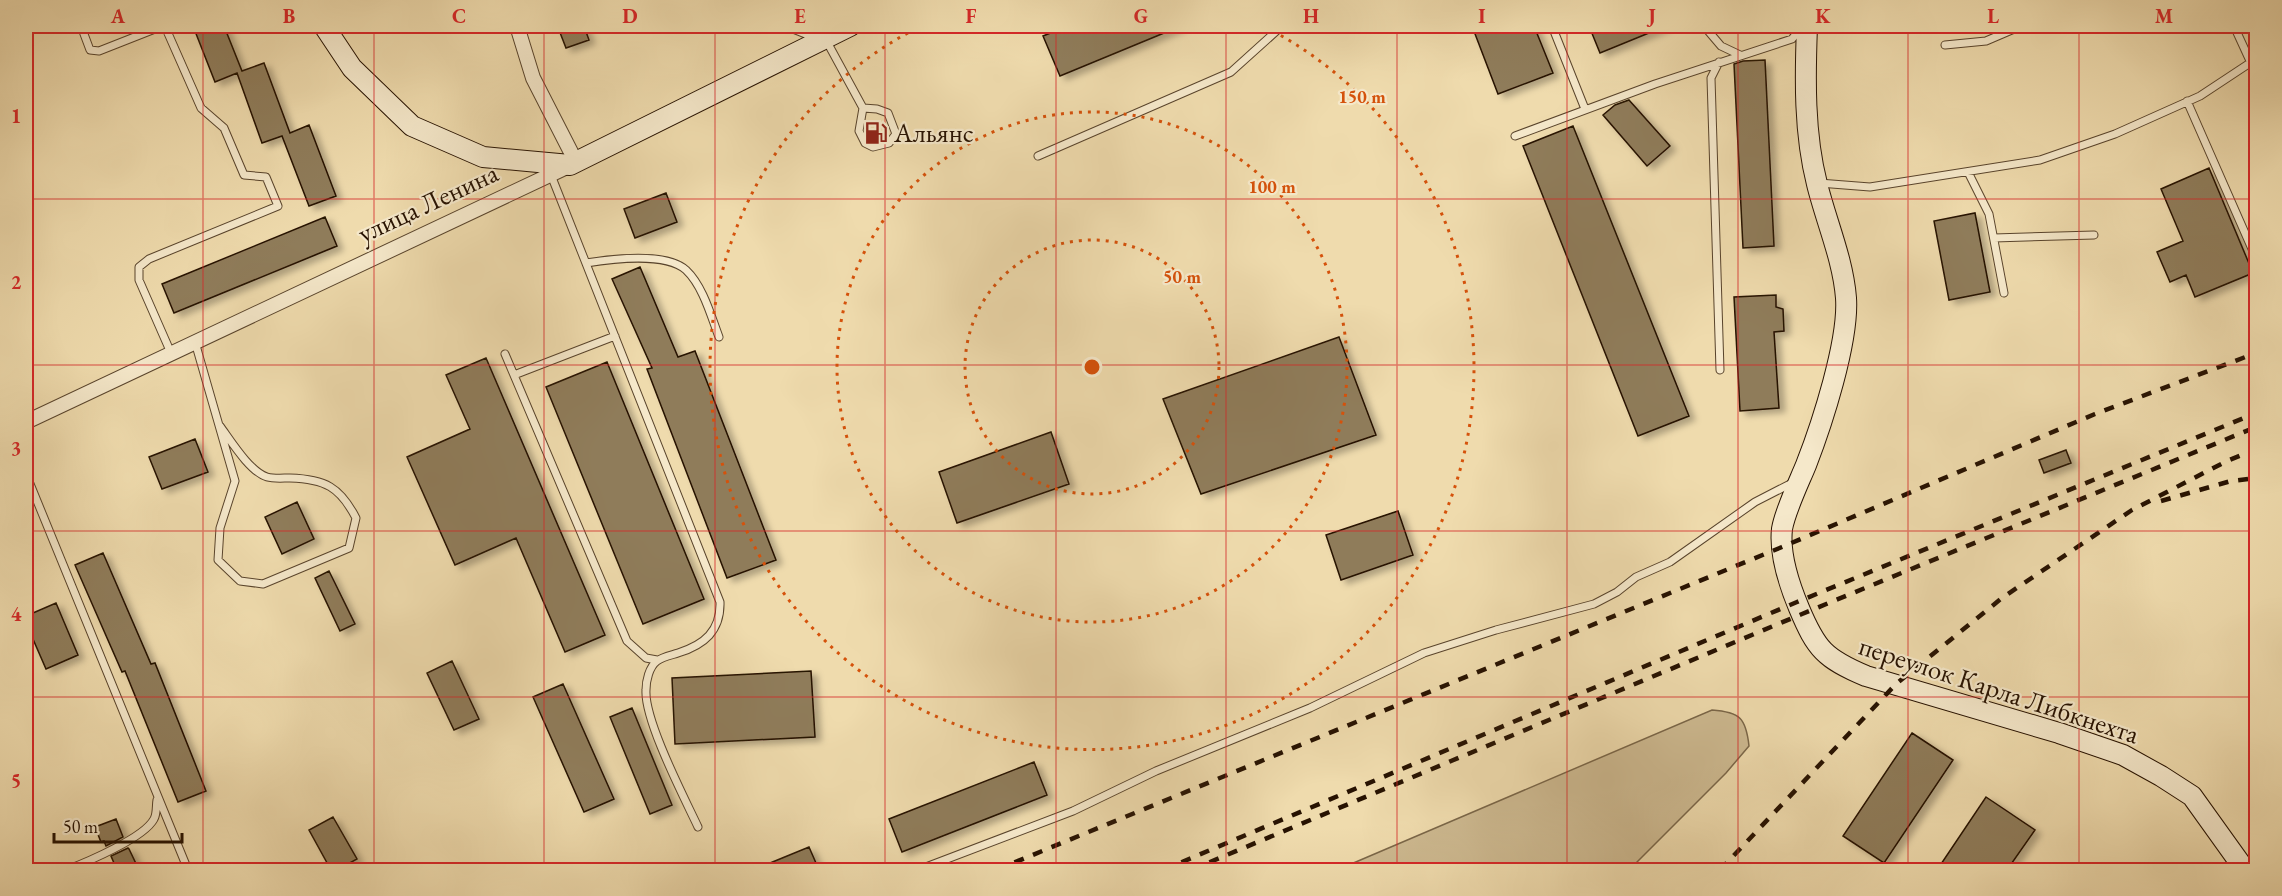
<svg xmlns="http://www.w3.org/2000/svg" width="2282" height="896" viewBox="0 0 2282 896" font-family="'EB Garamond',serif">
	<style>
		.green { fill: #cdb990; stroke: #7a6648; stroke-width: 1.5 }
		.building { fill: #8f7b5a; stroke: #271201; stroke-width: 1.5; filter: url(#shadow) }
		.lines { fill: none; stroke-linecap: round; stroke-linejoin: round }
		.lane-casing { stroke: #59442c; stroke-width: 9 }
		.street-casing { stroke: #59442c; stroke-width: 16 }
		.secondary-casing { stroke: #271201; stroke-width: 22 }
		.lane { stroke: #f5e8ca; stroke-width: 7 }
		.street { stroke: #f5e8ca; stroke-width: 14 }
		.secondary { stroke: #f5e8ca; stroke-width: 20 }
		.rail { stroke: #271201; stroke-width: 4.5; stroke-dasharray: 10 10; stroke-linecap: butt }
		.grid { fill: none; stroke: #d62828; stroke-width: 1.5; stroke-opacity: 0.55 }
		.ring { fill: none; stroke: #d5520b; stroke-width: 3; stroke-dasharray: 3 6 }
		.labels { text-anchor: middle; stroke-width: 4.5; stroke-linejoin: round; paint-order: stroke }
		.poi-label { font-size: 27px; fill: #271201; stroke: #f5e8ca; text-anchor: start }
		.street-label { font-size: 27px; fill: #271201; stroke: #f5e8ca }
		.centre { fill: #d5520b; stroke: #f5e8ca; stroke-width: 3 }
		.ring-label { font-size: 18px; text-anchor: middle; font-weight: bold; fill: #d5520b; stroke: #f5e8ca; stroke-width: 4.5; stroke-linejoin: round; paint-order: stroke }
		.neatline { fill: none; stroke: #d62828; stroke-width: 2 }
		.grid-label { font-size: 20px; text-anchor: middle; font-weight: bold; fill: #d62828 }
	</style>
	<defs>
		<filter id="shadow"><feDropShadow dx="6" dy="4" stdDeviation="3" flood-color="#0004"/></filter>
	</defs>
	<rect width="100%" height="100%" fill="#efdbad"/>
	<filter id="stains"><feTurbulence type="fractalNoise" baseFrequency=".00333" numOctaves="4"/><feColorMatrix values="0 0 0 0 .2 0 0 0 0 .09 0 0 0 0 .02 0 0 0 .5 -.17"/></filter>
	<radialGradient id="worn" r=".72"><stop offset=".6" stop-color="#630" stop-opacity="0"/><stop offset="1" stop-color="#630" stop-opacity=".3"/></radialGradient>
	<path class="green" d="M 1712,710 C 1740,712 1746,718 1749,746 L 1726,773 L 1629,870 L 1337,870 Z"/>
	<path class="building" d="M 193,26 L 224,26 L 242,71 L 264,63 L 290,133 L 309,125 L 336,196 L 309,206 L 282,136 L 262,143 L 237,73 L 215,82 Z
		M 572,26 L 584,26 L 589,40 L 566,48 L 559,30 Z
		M 1068,26 L 1181,26 L 1060,76 L 1043,36 Z
		M 1472,26 L 1534,26 L 1553,73 L 1498,94 Z
		M 1589,26 L 1666,26 L 1600,53 Z
		M 1765,60 L 1774,246 L 1743,248 L 1734,64 L 1743,61 Z
		M 1629,100 L 1670,146 L 1647,166 L 1603,115 L 1615,105 Z
		M 1573,126 L 1689,416 L 1638,436 L 1523,146 Z
		M 2209,168 L 2253,273 L 2195,297 L 2186,275 L 2170,282 L 2157,252 L 2183,241 L 2161,189 Z
		M 666,193 L 677,222 L 635,238 L 624,209 Z
		M 1975,213 L 1990,292 L 1949,300 L 1934,221 Z
		M 325,217 L 337,246 L 174,313 L 162,284 Z
		M 640,267 L 678,357 L 695,351 L 776,560 L 727,578 L 647,369 L 652,368 L 612,279 Z
		M 1776,295 L 1776,307 L 1783,309 L 1784,331 L 1774,332 L 1779,408 L 1740,411 L 1734,297 Z
		M 1339,337 L 1376,435 L 1201,494 L 1163,399 Z
		M 486,358 L 605,635 L 565,652 L 516,538 L 455,565 L 407,457 L 470,429 L 446,375 Z
		M 607,362 L 704,599 L 643,624 L 546,387 Z
		M 1051,432 L 1069,484 L 957,523 L 939,472 Z
		M 195,439 L 208,472 L 162,489 L 149,457 Z
		M 2066,450 L 2071,463 L 2044,473 L 2039,460 Z
		M 297,502 L 314,539 L 282,554 L 265,517 Z
		M 1398,511 L 1413,555 L 1341,580 L 1326,535 Z
		M 103,553 L 151,664 L 155,663 L 206,791 L 178,802 L 125,671 L 122,672 L 75,565 Z
		M 329,571 L 355,624 L 340,631 L 315,578 Z
		M 56,603 L 78,655 L 46,669 L 26,623 L 26,616 Z
		M 452,661 L 479,719 L 454,730 L 427,673 Z
		M 811,671 L 815,737 L 675,744 L 672,678 Z
		M 563,684 L 614,799 L 584,812 L 533,697 Z
		M 632,708 L 672,805 L 650,814 L 610,717 Z
		M 1912,733 L 1953,760 L 1884,863 L 1843,836 Z
		M 1034,762 L 1047,795 L 902,852 L 889,819 Z
		M 1986,797 L 2035,830 L 2007,870 L 1937,870 Z
		M 333,817 L 357,859 L 337,870 L 331,870 L 309,830 Z
		M 116,819 L 123,837 L 106,846 L 104,841 L 101,842 L 95,827 Z
		M 809,847 L 819,870 L 753,870 Z
		M 128,848 L 129,849 L 139,870 L 117,870 L 111,856 Z"/>
	<g class="lines">
		<g class="lane-casing">
			<path id="lane" d="M 81,26 L 90,50 L 99,51 L 160,27 L 167,31 L 201,108 L 224,128 L 244,175 L 266,177 L 278,206 L 149,259 L 139,267 L 139,280 L 171,353
				M 1552,26 L 1585,109
				M 1704,26 L 1721,46 L 1740,55
				M 2234,26 L 2251,63
				M 826,40 L 863,108 L 859,131 L 865,143 L 873,147 L 889,143 L 896,134 L 888,113 L 877,109 L 863,108
				M 1945,45 L 1986,41 L 2021,26
				M 1719,62 L 1711,78 L 1720,370
				M 2187,101 L 2256,258
				M 1515,136 L 1655,84 L 1792,39 L 1802,27
				M 1038,156 L 1231,72 L 1282,26
				M 1968,172 L 1989,214 L 2004,293
				M 551,175 L 720,602 C 721,631 704,645 678,653 C 672,655 662,657 657,661 C 649,667 646,681 646,690 C 644,720 684,797 698,827
				M 1819,183 L 1870,187 L 2040,160 L 2115,134 L 2200,96 L 2256,59
				M 1994,238 L 2094,235
				M 586,263 C 611,259 666,252 686,270 C 703,286 711,316 719,337
				M 195,342 L 235,481 L 220,528 L 218,560 L 240,581 L 263,584 L 349,548 L 356,518 C 340,487 325,479 290,478 C 283,478 274,479 267,477 C 250,472 231,441 220,426
				M 505,354 L 627,641 L 646,658 L 657,660
				M 514,375 L 615,336
				M 26,474 L 188,870
				M 66,870 C 87,862 144,838 154,819 C 157,814 156,805 157,800
				M 918,870 L 1073,811 L 1156,771 L 1310,708 L 1424,653 L 1496,630 L 1594,604 L 1617,592 L 1636,577 L 1670,562 L 1755,502 L 1794,482"/>
		</g>
		<g class="street-casing">
			<path id="street" d="M 517,26 L 533,78 L 576,162
				M 795,26 L 825,38
				M 26,422 L 569,166"/>
		</g>
		<g class="secondary-casing">
			<path id="secondary" d="M 324,26 L 352,68 L 412,126 L 483,157 L 570,165 L 850,26
				M 1807,26 C 1805,78 1804,133 1817,184 C 1826,221 1843,259 1846,298 C 1849,341 1822,424 1806,465 C 1799,482 1785,511 1782,529 C 1779,555 1789,584 1799,608 C 1816,649 1825,659 1866,676 L 2059,733 L 2123,755 L 2161,776 L 2192,796 L 2245,870"/>
		</g>
		<use href="#lane" class="lane"/>
		<use href="#street" class="street"/>
		<use href="#secondary" class="secondary"/>
		<path class="rail" d="M 2161,501 L 2231,481 L 2256,478
			M 996,870 L 1782,547 L 2095,414 L 2256,353
			M 1163,870 L 1797,602 L 2256,413
			M 1191,870 L 1802,614 L 2256,427
			M 1720,870 L 1896,684 L 2002,598 L 2132,510 L 2227,461 L 2256,449"/>
	</g>
	<path class="grid" d="M 203,26 L 203,870M 374,26 L 374,870M 544,26 L 544,870M 715,26 L 715,870M 885,26 L 885,870M 1056,26 L 1056,870M 1226,26 L 1226,870M 1397,26 L 1397,870M 1567,26 L 1567,870M 1738,26 L 1738,870M 1908,26 L 1908,870M 2079,26 L 2079,870M 26,199 L 2256,199M 26,365 L 2256,365M 26,531 L 2256,531M 26,697 L 2256,697"/>
	<g class="ring">
		<circle cx="1092" cy="367" r="127"/>
		<circle cx="1092" cy="367" r="255"/>
		<path d="M1265 27A382 382 0 1 1 919 27"/>
	</g>
	<defs>
		<g id="fuel-bare" transform="scale(1.8)"><path d="M-5.5-6h7V0h2V4h1.3V-2.5L3-4.5l.8-.8L6-3V5H2.5V1h-1V6h-7ZM-4.2-4.7v3.2H.2V-4.7Z" fill="#8f2418" stroke="#f5e8ca" stroke-width="2.5" paint-order="stroke"/></g>
	</defs>
	<g fill-rule="evenodd">
		<use href="#fuel-bare" x="876" y="133"/>
	</g>
	<g class="labels">
		<g class="poi-label">
			<text x="894" y="142">Альянс</text>
		</g>
		<g class="street-label">
			<text transform="translate(428 203) rotate(-25)" y="9">улица Ленина</text>
			<text transform="translate(1999 690) rotate(18)" y="9">переулок Карла Либкнехта</text>
		</g>
	</g>
	<circle cx="1092" cy="367" r="9" class="centre"/>
	<g class="ring-label">
		<text x="1362" y="103">150 m</text>
		<text x="1272" y="193">100 m</text>
		<text x="1182" y="283">50 m</text>
	</g>
	<rect width="2282" height="896" fill="none" stroke="#efdbad" stroke-width="66"/>
	<path d="M54 833v9h128v-9" fill="none" stroke="#271201" stroke-width="3"/>
	<text x="63" y="833" font-size="18" fill="#271201" stroke="#f5e8ca" stroke-width="4.5" paint-order="stroke">50 m</text>
	<rect x="33" y="33" width="2216" height="830" class="neatline"/>
	<g class="grid-label">
		<text x="118" y="23">A</text>
		<text x="289" y="23">B</text>
		<text x="459" y="23">C</text>
		<text x="630" y="23">D</text>
		<text x="800" y="23">E</text>
		<text x="971" y="23">F</text>
		<text x="1141" y="23">G</text>
		<text x="1311" y="23">H</text>
		<text x="1482" y="23">I</text>
		<text x="1652" y="23">J</text>
		<text x="1823" y="23">K</text>
		<text x="1993" y="23">L</text>
		<text x="2164" y="23">M</text>
		<text x="16" y="123">1</text>
		<text x="16" y="289">2</text>
		<text x="16" y="455">3</text>
		<text x="16" y="621">4</text>
		<text x="16" y="787">5</text>
	</g>
	<rect width="100%" height="100%" filter="url(#stains)"/>
	<rect width="100%" height="100%" fill="url(#worn)"/>
</svg>
